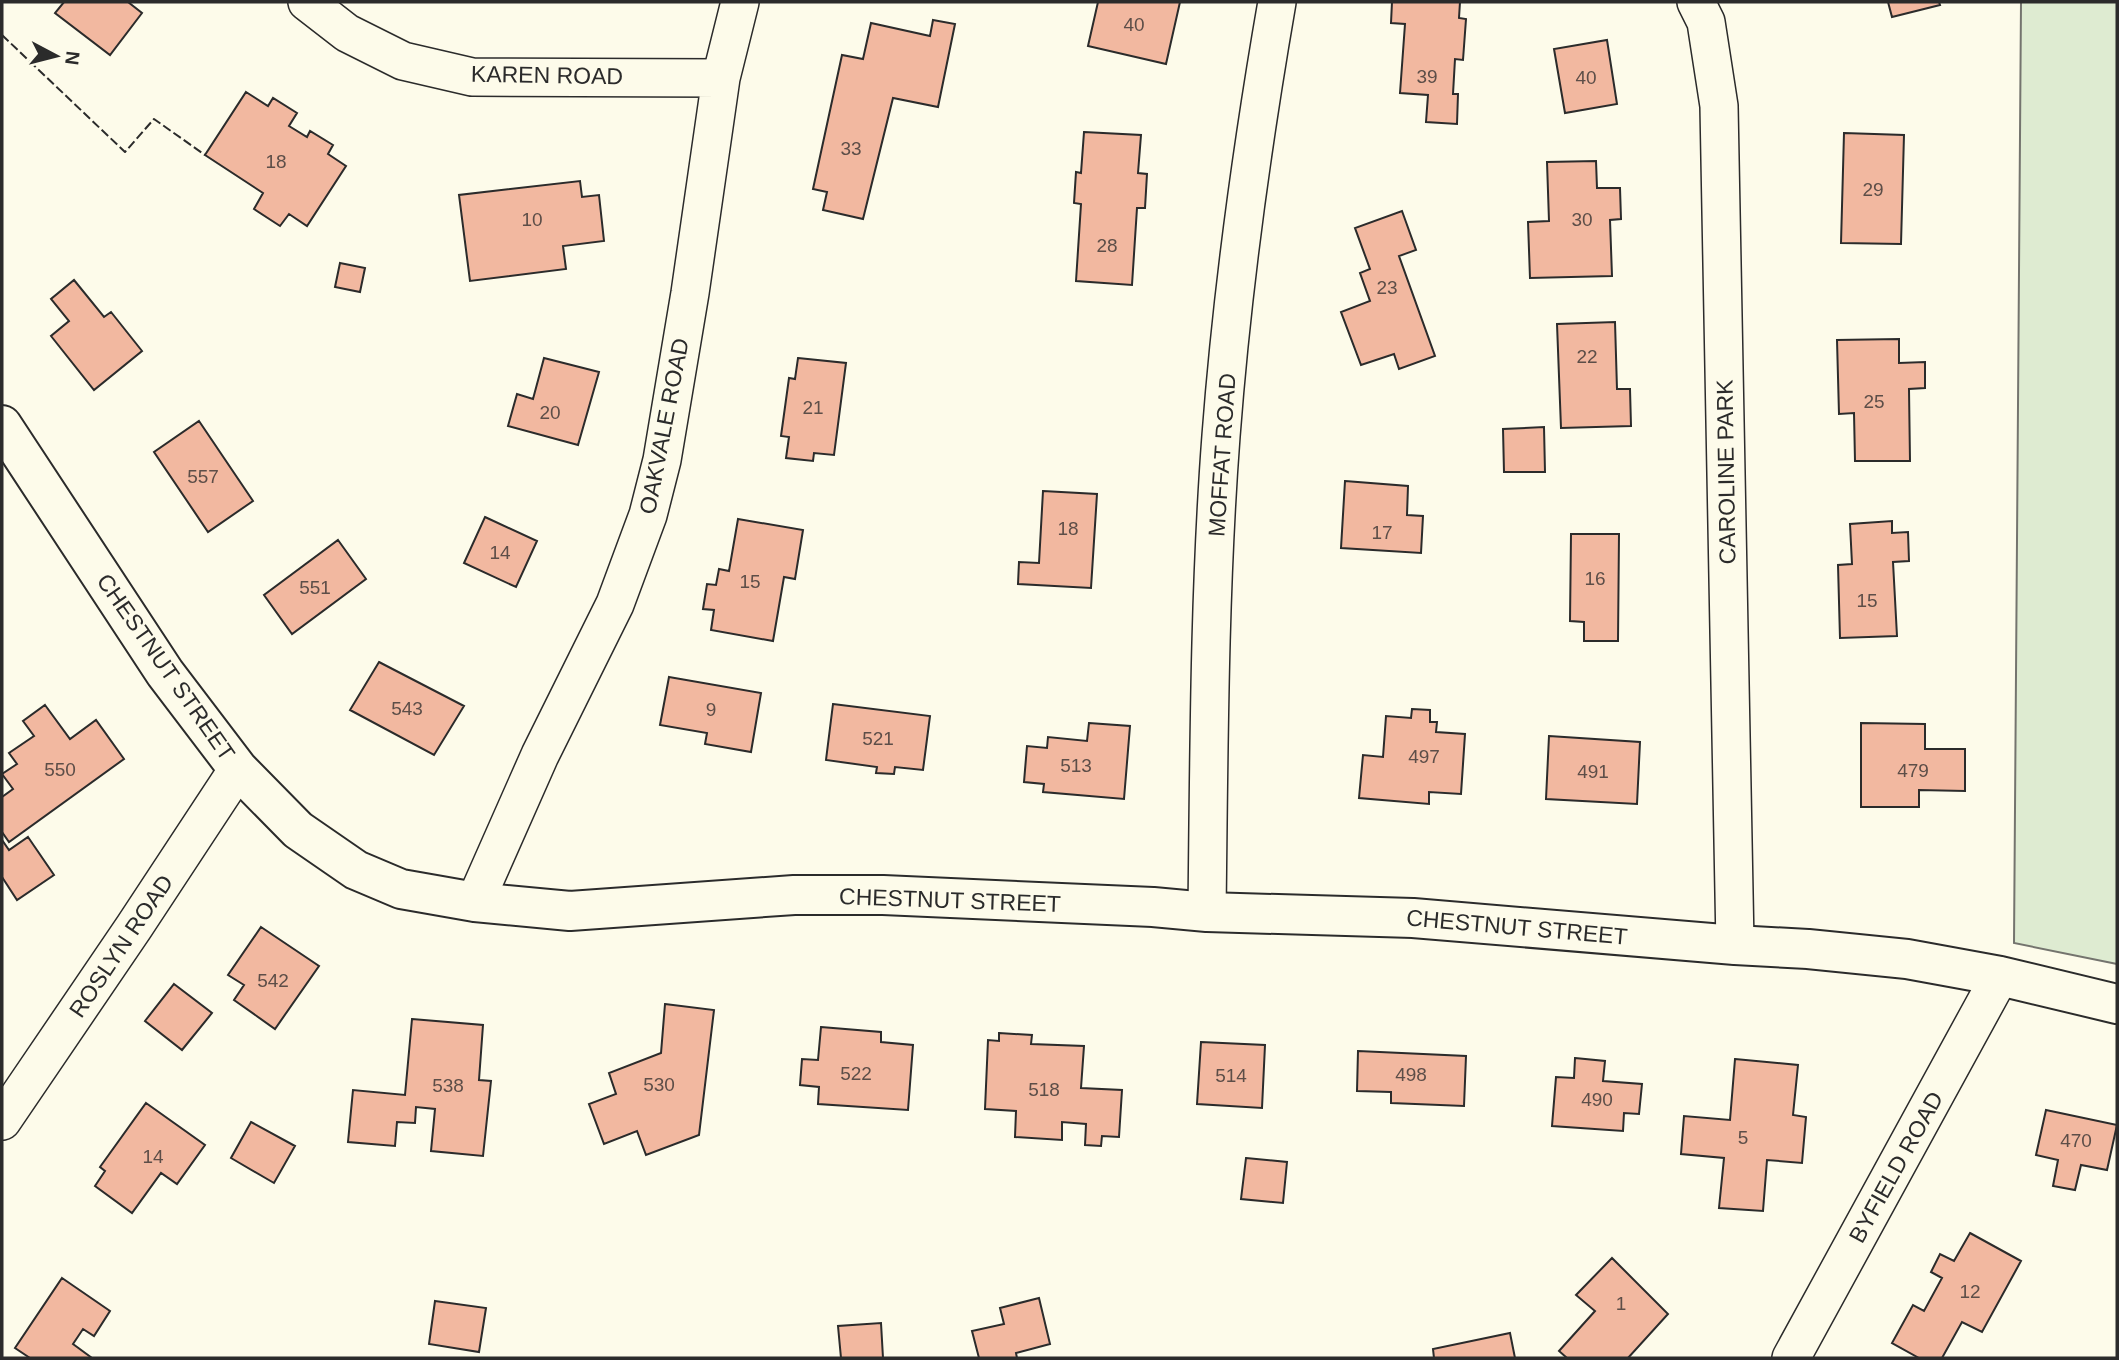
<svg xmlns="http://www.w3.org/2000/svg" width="2119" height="1360" viewBox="0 0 2119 1360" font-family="Helvetica,sans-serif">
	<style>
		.green { fill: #deebd1; stroke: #74746e; stroke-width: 2 }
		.building { fill: #f2b8a0; stroke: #2b2b2b; stroke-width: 2 }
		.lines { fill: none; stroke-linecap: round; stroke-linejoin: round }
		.minor-casing { stroke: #2b2b2b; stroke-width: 40 }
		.secondary-casing { stroke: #2b2b2b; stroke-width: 42 }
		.minor { stroke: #fdfbea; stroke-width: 37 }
		.secondary { stroke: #fdfbea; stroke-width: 38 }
		.fence { stroke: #2b2b2b; stroke-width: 2; stroke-dasharray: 9 3.5; stroke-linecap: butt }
		.labels { text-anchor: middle; stroke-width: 5; stroke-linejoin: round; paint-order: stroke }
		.number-label { font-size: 19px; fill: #5d4e48 }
		.street-label { font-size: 23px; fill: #2b2b2b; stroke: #fdfbea }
	</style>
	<rect width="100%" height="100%" fill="#fdfbea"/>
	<path class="green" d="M 2021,2 L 2117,2 L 2117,964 L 2014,943 Z"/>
	<path class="building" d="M 64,2 L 128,2 L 142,13 L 110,55 L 55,13 Z
		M 1098,2 L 1180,2 L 1166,64 L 1088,46 Z
		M 1392,2 L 1460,2 L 1459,18 L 1466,19 L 1463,60 L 1455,59 L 1453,94 L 1458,94 L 1457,124 L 1426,122 L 1428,95 L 1400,93 L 1405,24 L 1391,23 Z
		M 1888,2 L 1939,2 L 1940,5 L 1892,17 Z
		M 933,20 L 955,24 L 938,107 L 893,98 L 863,219 L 823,210 L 827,192 L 813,189 L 842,55 L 863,59 L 871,23 L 930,36 Z
		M 1607,40 L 1617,104 L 1565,113 L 1554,49 Z
		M 246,92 L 268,106 L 273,98 L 297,113 L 289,126 L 307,137 L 310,131 L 333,145 L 328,154 L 346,166 L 307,226 L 289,214 L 280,226 L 254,209 L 263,193 L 205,155 Z
		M 1084,132 L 1141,135 L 1138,173 L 1147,174 L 1145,208 L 1137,208 L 1132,285 L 1076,281 L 1081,204 L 1074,203 L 1076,172 L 1081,173 Z
		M 1844,133 L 1904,135 L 1901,244 L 1841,243 Z
		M 1596,161 L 1597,188 L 1620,188 L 1621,219 L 1610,220 L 1612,276 L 1530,278 L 1528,222 L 1549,221 L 1547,162 Z
		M 580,181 L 582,197 L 599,195 L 604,241 L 563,246 L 566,269 L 470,281 L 459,195 Z
		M 1402,211 L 1416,250 L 1399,256 L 1435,356 L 1399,369 L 1394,354 L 1361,365 L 1341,312 L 1370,301 L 1360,273 L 1370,269 L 1355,228 Z
		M 340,263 L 365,268 L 360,292 L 335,287 Z
		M 74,280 L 104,317 L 111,312 L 142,351 L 94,390 L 51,336 L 69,321 L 51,299 Z
		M 1615,322 L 1617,389 L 1630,389 L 1631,426 L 1561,428 L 1557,324 Z
		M 1899,339 L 1899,363 L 1925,362 L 1925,388 L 1909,389 L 1910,461 L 1855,461 L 1854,413 L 1839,414 L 1837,340 Z
		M 544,358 L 599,372 L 578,445 L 508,426 L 517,394 L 533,399 Z
		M 798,358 L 846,363 L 834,455 L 814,453 L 813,461 L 786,458 L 789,437 L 781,436 L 789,378 L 795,379 Z
		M 199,421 L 253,501 L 208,532 L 154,452 Z
		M 1544,427 L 1545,472 L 1504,472 L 1503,429 Z
		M 1345,481 L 1408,486 L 1407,515 L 1423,516 L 1421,553 L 1341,548 Z
		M 1043,491 L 1097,494 L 1091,588 L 1018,584 L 1019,562 L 1039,563 Z
		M 485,517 L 537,541 L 516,587 L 464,563 Z
		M 738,519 L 803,530 L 795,579 L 784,577 L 773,641 L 711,630 L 714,610 L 703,609 L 707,584 L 716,585 L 719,569 L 729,571 Z
		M 1892,521 L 1892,533 L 1908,532 L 1909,561 L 1893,562 L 1897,636 L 1840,638 L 1838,565 L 1852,564 L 1850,524 Z
		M 1571,534 L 1619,534 L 1618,641 L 1584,641 L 1584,622 L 1570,621 Z
		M 338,540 L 366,579 L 292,634 L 264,595 Z
		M 379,662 L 464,706 L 434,755 L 350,710 Z
		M 669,677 L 761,693 L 751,752 L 705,744 L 707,733 L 660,725 Z
		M 833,704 L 930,716 L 923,770 L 895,767 L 894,774 L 876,773 L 877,767 L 826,760 Z
		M 45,705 L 70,739 L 96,720 L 124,759 L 9,842 L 2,832 L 2,797 L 13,789 L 2,774 L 17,764 L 9,753 L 34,736 L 23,721 Z
		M 1412,709 L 1430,710 L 1430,722 L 1437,722 L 1436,732 L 1465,734 L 1461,794 L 1429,792 L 1429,804 L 1359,798 L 1363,755 L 1383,757 L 1386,716 L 1411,718 Z
		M 1089,723 L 1130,726 L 1124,799 L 1043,792 L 1044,784 L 1024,782 L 1027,746 L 1047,748 L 1048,737 L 1087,741 Z
		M 1861,723 L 1925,724 L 1925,749 L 1965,749 L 1965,791 L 1919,790 L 1919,807 L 1861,807 Z
		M 1549,736 L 1640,742 L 1637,804 L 1546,799 Z
		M 28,837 L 54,875 L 17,900 L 2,877 L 2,840 L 9,850 Z
		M 261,927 L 319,966 L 275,1029 L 234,1000 L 244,985 L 228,975 Z
		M 174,984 L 212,1013 L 182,1050 L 145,1021 Z
		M 665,1004 L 714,1010 L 699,1135 L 646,1155 L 637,1131 L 604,1144 L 589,1104 L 616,1094 L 609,1073 L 661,1053 Z
		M 412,1019 L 483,1025 L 479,1080 L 491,1081 L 483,1156 L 431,1151 L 435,1109 L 416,1107 L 415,1123 L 397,1122 L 395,1146 L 348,1142 L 353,1090 L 405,1095 Z
		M 821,1027 L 881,1032 L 881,1042 L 913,1045 L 908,1110 L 818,1104 L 819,1087 L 800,1085 L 802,1059 L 818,1060 Z
		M 999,1033 L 1032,1035 L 1031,1044 L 1084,1046 L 1081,1088 L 1122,1090 L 1119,1137 L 1102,1136 L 1101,1146 L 1085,1145 L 1086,1124 L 1062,1122 L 1062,1140 L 1015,1137 L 1016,1111 L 985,1109 L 988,1040 L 999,1041 Z
		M 1201,1042 L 1265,1045 L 1262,1108 L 1197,1104 Z
		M 1358,1051 L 1466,1056 L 1464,1106 L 1391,1103 L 1391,1092 L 1357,1091 Z
		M 1575,1058 L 1605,1061 L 1603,1081 L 1642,1084 L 1639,1114 L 1624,1113 L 1623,1131 L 1552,1126 L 1556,1077 L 1574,1078 Z
		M 1735,1059 L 1798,1065 L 1793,1115 L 1806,1117 L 1802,1163 L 1767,1160 L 1763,1211 L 1719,1208 L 1724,1158 L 1681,1154 L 1684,1116 L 1730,1120 Z
		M 146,1103 L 205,1145 L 177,1184 L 161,1173 L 132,1213 L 95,1186 L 105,1171 L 100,1167 Z
		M 2046,1110 L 2117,1125 L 2107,1170 L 2081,1165 L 2075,1190 L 2053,1186 L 2058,1160 L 2036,1155 Z
		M 251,1122 L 295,1146 L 274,1183 L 231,1158 Z
		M 1246,1158 L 1287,1162 L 1283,1203 L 1241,1199 Z
		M 1970,1233 L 2021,1261 L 1982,1332 L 1962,1322 L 1942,1358 L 1919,1358 L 1892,1343 L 1913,1305 L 1924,1311 L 1942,1278 L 1931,1272 L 1940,1254 L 1954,1261 Z
		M 1612,1258 L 1668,1314 L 1628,1358 L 1567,1358 L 1559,1351 L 1595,1311 L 1576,1295 Z
		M 62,1278 L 110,1311 L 94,1336 L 83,1329 L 73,1344 L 92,1358 L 30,1358 L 15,1348 Z
		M 1039,1298 L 1050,1344 L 1016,1353 L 1017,1358 L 979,1358 L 972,1331 L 1004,1324 L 1000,1308 Z
		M 435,1301 L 486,1308 L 479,1352 L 429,1344 Z
		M 881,1323 L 883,1358 L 841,1358 L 838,1326 Z
		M 1510,1333 L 1515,1358 L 1434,1358 L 1433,1349 Z"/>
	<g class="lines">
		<g class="minor-casing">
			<path id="minor" d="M 307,2 L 347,33 L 403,61 L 472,77 L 721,78
				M 1696,2 L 1706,22 L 1719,106 L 1735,945
				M 475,902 L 540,755 L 615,604 L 648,515 L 662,460 L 690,293 L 721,78 L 740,2
				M 1207,912 C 1209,753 1209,595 1221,436 C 1232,291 1252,146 1277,2
				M 2,1121 L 134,927 L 238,769
				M 1791,1358 L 2000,976"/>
		</g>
		<g class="secondary-casing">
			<path id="secondary" d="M 2,425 L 165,673 L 238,769 L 298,830 L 356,870 L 401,889 L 475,902 L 570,911 L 794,895 L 883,895 L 1153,907 L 1207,912 L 1413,918 L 1735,945 L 1808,949 L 1907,959 L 2000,976 L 2117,1004"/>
		</g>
		<use href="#minor" class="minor"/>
		<use href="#secondary" class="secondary"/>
		<path class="fence" d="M 2,35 L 125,152 L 154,119 L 205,155"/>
	</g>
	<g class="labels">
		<g class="number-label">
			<text x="1134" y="31">40</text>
			<text x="1427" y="83">39</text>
			<text x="1586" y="84">40</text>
			<text x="851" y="155">33</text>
			<text x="276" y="168">18</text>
			<text x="1873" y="196">29</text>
			<text x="532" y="226">10</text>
			<text x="1582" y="226">30</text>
			<text x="1107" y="252">28</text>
			<text x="1387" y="294">23</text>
			<text x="1587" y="363">22</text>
			<text x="1874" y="408">25</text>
			<text x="813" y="414">21</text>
			<text x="550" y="419">20</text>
			<text x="203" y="483">557</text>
			<text x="1068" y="535">18</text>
			<text x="1382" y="539">17</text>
			<text x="500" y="559">14</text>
			<text x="1595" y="585">16</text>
			<text x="750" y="588">15</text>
			<text x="315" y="594">551</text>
			<text x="1867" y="607">15</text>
			<text x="407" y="715">543</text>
			<text x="711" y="716">9</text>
			<text x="878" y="745">521</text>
			<text x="1424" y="763">497</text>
			<text x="1076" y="772">513</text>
			<text x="60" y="776">550</text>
			<text x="1913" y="777">479</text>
			<text x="1593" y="778">491</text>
			<text x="273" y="987">542</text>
			<text x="856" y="1080">522</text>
			<text x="1411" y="1081">498</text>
			<text x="1231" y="1082">514</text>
			<text x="659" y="1091">530</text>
			<text x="448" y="1092">538</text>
			<text x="1044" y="1096">518</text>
			<text x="1597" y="1106">490</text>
			<text x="1743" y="1144">5</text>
			<text x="2076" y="1147">470</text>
			<text x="153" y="1163">14</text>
			<text x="1970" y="1298">12</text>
			<text x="1621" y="1310">1</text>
		</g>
		<g class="street-label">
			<text transform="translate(547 75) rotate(1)" y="8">KAREN ROAD</text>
			<text transform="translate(664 426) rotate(-79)" y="8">OAKVALE ROAD</text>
			<text transform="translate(1222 455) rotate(-86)" y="8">MOFFAT ROAD</text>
			<text transform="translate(1726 472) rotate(-91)" y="8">CAROLINE PARK</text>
			<text transform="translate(166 667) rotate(55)" y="8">CHESTNUT STREET</text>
			<text transform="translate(950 900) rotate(2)" y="8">CHESTNUT STREET</text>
			<text transform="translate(1517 927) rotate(5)" y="8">CHESTNUT STREET</text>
			<text transform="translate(121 946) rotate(-56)" y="8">ROSLYN ROAD</text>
			<text transform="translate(1896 1167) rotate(-61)" y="8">BYFIELD ROAD</text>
		</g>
	</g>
	<rect width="2119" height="1360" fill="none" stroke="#2b2b2b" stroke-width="7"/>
	<g transform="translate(56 56) rotate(97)" stroke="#fdfbea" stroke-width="5" paint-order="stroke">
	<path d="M0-5L12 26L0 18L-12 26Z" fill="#2b2b2b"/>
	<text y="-10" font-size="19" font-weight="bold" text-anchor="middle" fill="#2b2b2b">N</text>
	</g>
</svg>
